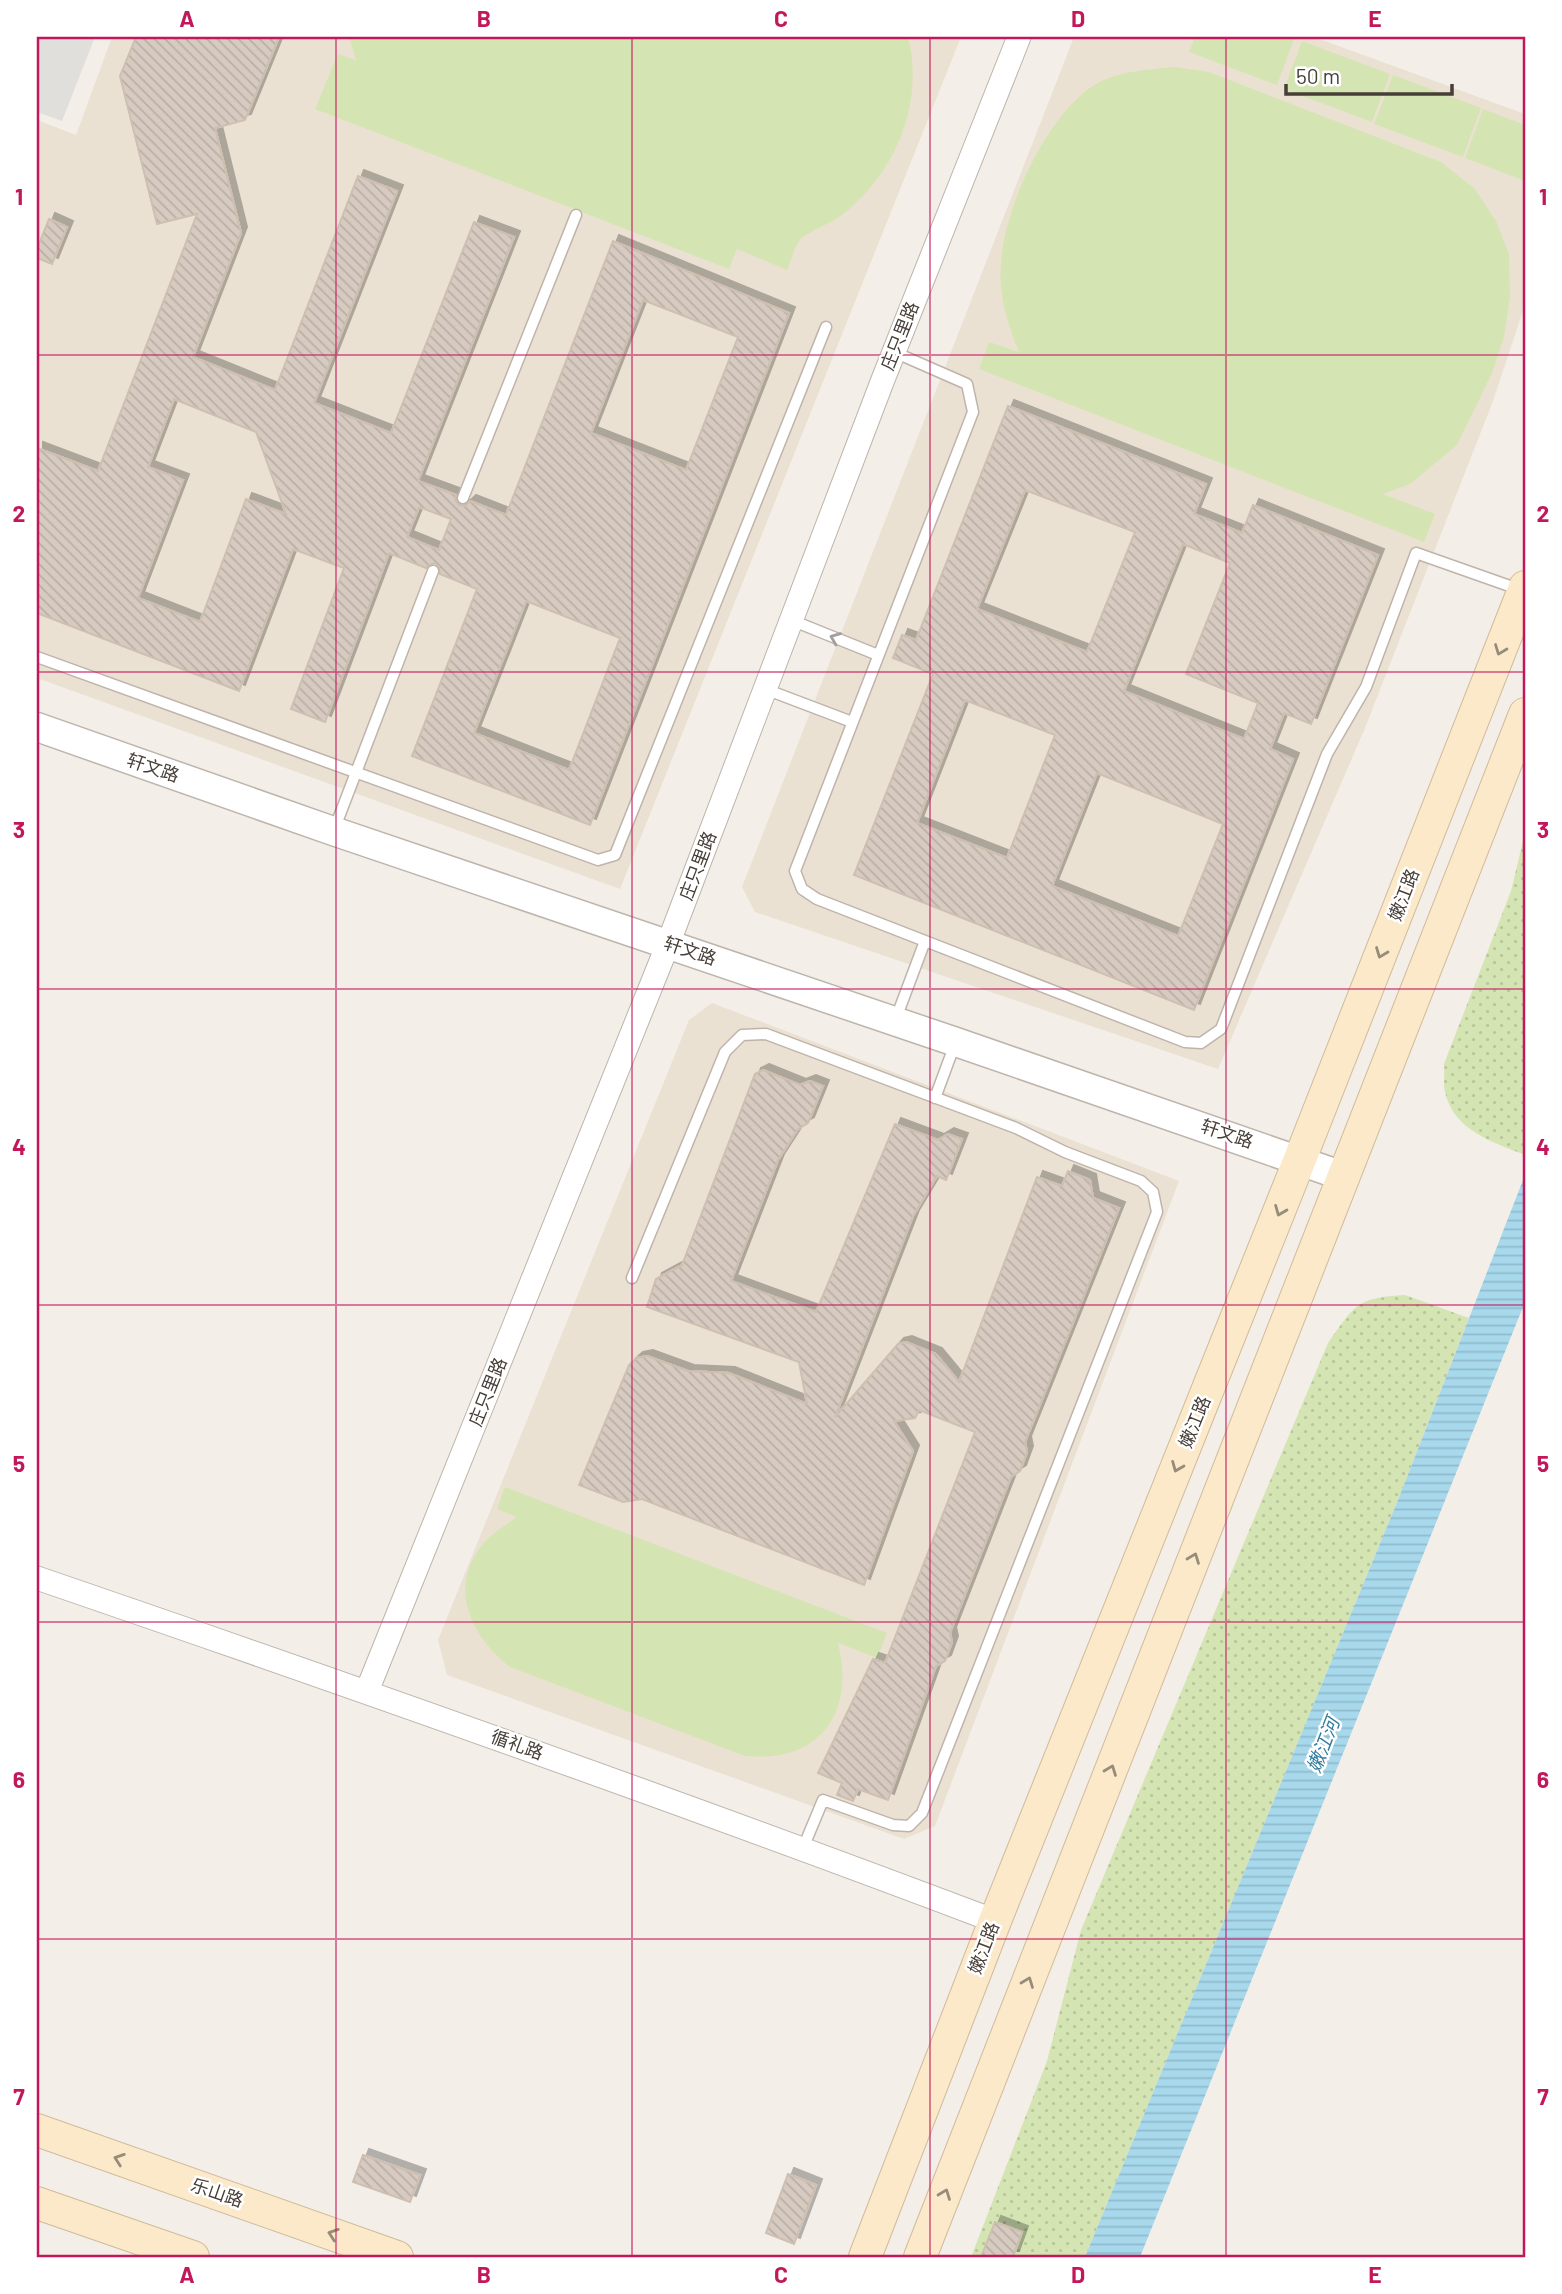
<svg xmlns="http://www.w3.org/2000/svg" width="1562" height="2294" viewBox="0 0 1562 2294" font-family="Barlow,'Noto Sans SC',sans-serif">
	<style>
		.education { fill: #ebe1d2 }
		.grass { fill: url(#grass-dots) }
		.pitch { fill: #d4e5b3 }
		.parking { fill: #e1dfdc }
		.water { fill: url(#water-rules) }
		.building { fill: url(#building-back-hatch); stroke: #cebfb1; stroke-width: 2; fill-rule: evenodd; filter: url(#shadow) }
		.lines { fill: none; stroke-linecap: round; stroke-linejoin: round }
		.service-casing { stroke: #beb4ab; stroke-width: 13 }
		.minor-casing { stroke: #beb4ab; stroke-width: 25 }
		.tertiary-casing { stroke: #beb4ab; stroke-width: 31 }
		.secondary-casing { stroke: #d0bb99; stroke-width: 34 }
		.service { stroke: #fff; stroke-width: 10 }
		.minor { stroke: #fff; stroke-width: 23 }
		.tertiary { stroke: #fff; stroke-width: 28 }
		.secondary { stroke: #fbe9c9; stroke-width: 32 }
		.oneway { stroke: #a29e9b }
		.oneway2 { stroke: #978b79 }
		.grid { fill: none; stroke: #c2185b; stroke-width: 2; stroke-opacity: 0.55 }
		.labels { text-anchor: middle; stroke-width: 5; stroke-linejoin: round; paint-order: stroke }
		.street-label { font-size: 18px; fill: #463e37; stroke: #fff }
		.water-label { font-size: 19px; font-style: italic; fill: #327c9c; stroke: #fff }
		.neatline { fill: none; stroke: #c2185b; stroke-width: 2.5 }
		.grid-label { font-size: 23px; text-anchor: middle; font-weight: bold; fill: #c2185b }
	</style>
	<defs>
		<pattern id="grass-dots" width="8" height="8" patternUnits="userSpaceOnUse" patternTransform="scale(1.75)"><rect width="8" height="8" fill="#d4e5b3"/><path d="M2 2h.1M6 6h.1" fill="none" stroke="#b7c69b" stroke-width="1.8" stroke-linecap="round"/></pattern>
		<pattern id="water-rules" width="6" height="5" patternUnits="userSpaceOnUse" patternTransform="scale(1.75)"><rect width="6" height="5" fill="#a7d8ec"/><path d="M0 2.5h6" fill="none" stroke="#91bacb"/></pattern>
		<pattern id="building-back-hatch" width="6" height="6" patternUnits="userSpaceOnUse" patternTransform="scale(1.75)"><rect width="6" height="6" fill="#d7cbc1"/><path d="M-1 5l2 2M0 0l6 6M5-1l2 2" fill="none" stroke="#baafa6"/></pattern>
		<filter id="shadow"><feDropShadow dx="6" dy="-6" stdDeviation="0" flood-color="#0004"/></filter>
	</defs>
	<rect width="100%" height="100%" fill="#f3eee8"/>
	<path class="education" d="M 112,37 L 961,37 L 620,889 L 37,678 L 37,120 L 76,135 Z
		M 1074,37 L 1314,37 L 1525,114 L 1525,305 L 1493,401 L 1365,728 L 1218,1069 L 755,912 L 742,887 Z
		M 712,1003 L 1179,1181 L 935,1826 L 904,1839 L 447,1675 L 438,1640 L 689,1020 Z"/>
	<path class="grass" d="M 1525,833 L 1525,1155 C 1493,1142 1454,1131 1445,1092 C 1443,1084 1445,1073 1444,1064 L 1511,891 Z
		M 1405,1295 L 1469,1318 L 1398,1500 L 1085,2257 L 971,2257 L 1047,2061 L 1081,1930 L 1328,1343 C 1356,1304 1356,1298 1405,1295 Z"/>
	<path class="pitch" d="M 349,37 L 908,37 C 925,103 895,174 842,215 C 833,222 804,234 800,240 C 794,247 791,261 787,270 L 737,249 L 729,269 L 315,109 L 338,54 L 356,60 Z
		M 1195,37 L 1295,37 L 1277,85 L 1189,52 Z
		M 1302,41 L 1390,74 L 1372,122 L 1284,89 Z
		M 1175,67 L 1209,72 L 1441,162 L 1475,189 L 1496,221 L 1509,254 L 1510,297 L 1504,337 L 1492,373 L 1457,445 L 1410,484 L 1383,494 L 1435,514 L 1424,542 L 979,369 L 989,342 L 1019,352 C 1010,330 1003,310 1001,285 C 995,225 1040,127 1087,90 C 1111,71 1146,70 1175,67 Z
		M 1393,75 L 1481,108 L 1463,157 L 1374,124 Z
		M 1483,109 L 1525,125 L 1525,181 L 1465,158 Z
		M 505,1487 L 887,1633 L 877,1658 L 838,1643 C 856,1713 819,1764 745,1756 L 510,1667 C 471,1637 447,1587 483,1544 C 493,1532 505,1526 517,1517 L 497,1509 Z"/>
	<path class="parking" d="M 40,37 L 95,37 L 62,121 L 37,112 L 37,46 Z"/>
	<path class="water" d="M 1525,1175 L 1525,1302 L 1140,2257 L 1085,2257 L 1398,1500 Z"/>
	<path class="building" d="M 136,37 L 279,37 L 245,120 L 215,128 L 241,233 L 193,357 L 275,390 L 358,176 L 397,191 L 314,403 L 391,433 L 474,222 L 514,237 L 418,481 L 456,495 L 455,500 L 459,505 L 465,506 L 470,501 L 506,515 L 613,241 L 789,313 L 590,825 L 412,756 L 477,589 L 440,574 L 439,567 L 435,563 L 429,565 L 426,568 L 389,553 L 325,722 L 291,709 L 344,568 L 293,549 L 239,691 L 37,613 L 37,448 L 98,471 L 197,214 L 157,224 L 120,76 ZM 643,300 L 738,337 L 686,470 L 591,433 ZM 174,399 L 256,432 L 286,514 L 246,499 L 200,622 L 138,598 L 183,480 L 148,467 ZM 419,507 L 451,519 L 439,550 L 407,537 ZM 526,601 L 620,638 L 569,770 L 474,733 Z
		M 49,219 L 67,227 L 52,264 L 37,258 L 37,249 Z
		M 1008,406 L 1206,484 L 1194,514 L 1242,533 L 1253,505 L 1378,555 L 1311,724 L 1284,713 L 1270,749 L 1293,759 L 1194,1010 L 854,875 L 933,674 L 893,658 L 902,635 L 916,640 ZM 1025,490 L 1135,532 L 1087,652 L 977,609 ZM 1183,544 L 1230,563 L 1186,674 L 1258,703 L 1244,739 L 1124,691 ZM 965,700 L 1055,735 L 1007,858 L 917,823 ZM 1097,773 L 1223,824 L 1178,936 L 1052,886 Z
		M 763,1070 L 800,1085 L 810,1081 L 823,1086 L 808,1123 L 798,1129 L 778,1160 L 731,1281 L 816,1312 L 895,1124 L 938,1140 L 948,1134 L 962,1139 L 946,1180 L 937,1176 L 913,1216 L 835,1417 L 898,1344 L 906,1342 L 936,1354 L 959,1382 L 1037,1177 L 1062,1186 L 1068,1171 L 1090,1180 L 1093,1198 L 1119,1208 L 1025,1442 L 1027,1452 L 1020,1471 L 1011,1477 L 950,1633 L 952,1642 L 945,1661 L 936,1666 L 888,1800 L 858,1789 L 853,1801 L 837,1795 L 842,1783 L 818,1773 L 873,1659 L 885,1663 L 975,1432 L 919,1410 L 915,1418 L 894,1421 L 913,1451 L 864,1585 L 642,1499 L 623,1502 L 579,1485 L 629,1365 L 637,1358 L 647,1356 L 688,1371 L 729,1373 L 807,1404 L 799,1362 L 647,1307 L 656,1279 L 682,1265 L 755,1074 Z
		M 363,2155 L 420,2175 L 410,2202 L 353,2182 Z
		M 788,2174 L 816,2185 L 794,2244 L 766,2233 Z
		M 995,2222 L 1022,2232 L 1013,2257 L 981,2257 Z"/>
	<g class="lines">
		<g class="service-casing">
			<path id="service" d="M 894,352 L 967,384 L 973,412 L 795,871 L 802,889 L 817,899 L 1185,1042 L 1201,1043 L 1221,1029 L 1327,754 L 1366,687 L 1416,553 L 1521,590
				M 463,498 L 576,215
				M 791,620 L 878,655
				M 37,657 L 598,860 L 615,855 L 826,327
				M 765,689 L 852,722
				M 334,830 L 433,571
				M 895,1021 L 925,941
				M 935,1098 L 955,1044
				M 632,1278 L 725,1052 L 742,1035 L 766,1034 L 1016,1128 L 1065,1152 L 1141,1181 L 1153,1192 L 1157,1212 L 922,1813 L 909,1826 L 893,1825 L 823,1800 L 803,1848"/>
		</g>
		<g class="minor-casing">
			<path id="minor" d="M 37,1578 C 358,1688 678,1801 995,1921
				M 367,1691 L 668,944 L 882,382 L 1019,37"/>
		</g>
		<g class="tertiary-casing">
			<path id="tertiary" d="M 37,727 L 333,831 L 956,1042 L 1343,1176"/>
		</g>
		<g class="secondary-casing">
			<path id="secondary" d="M 37,2130 L 397,2257
				M 37,2203 L 193,2257
				M 865,2257 L 995,1921 L 1300,1159 L 1525,587
				M 920,2257 L 1525,714"/>
		</g>
		<use href="#service" class="service"/>
		<use href="#minor" class="minor"/>
		<use href="#tertiary" class="tertiary"/>
		<use href="#secondary" class="secondary"/>
	</g>
	<defs><path id="oneway-chevron" d="M-2-3.5L2.5 0L-2 3.5" fill="none" stroke-width="1.6" stroke-linecap="round" stroke-linejoin="round" transform="scale(1.75)"/></defs>
	<use class="oneway" href="#oneway-chevron" transform="translate(835 638) rotate(-158)"/>
	<g class="oneway2">
		<use href="#oneway-chevron" transform="translate(1500 650) rotate(111)"/>
		<use href="#oneway-chevron" transform="translate(1381 953) rotate(111)"/>
		<use href="#oneway-chevron" transform="translate(1280 1211) rotate(112)"/>
		<use href="#oneway-chevron" transform="translate(1177 1467) rotate(112)"/>
		<use href="#oneway-chevron" transform="translate(1194 1558) rotate(-69)"/>
		<use href="#oneway-chevron" transform="translate(1111 1770) rotate(-69)"/>
		<use href="#oneway-chevron" transform="translate(1028 1982) rotate(-69)"/>
		<use href="#oneway-chevron" transform="translate(119 2159) rotate(-161)"/>
		<use href="#oneway-chevron" transform="translate(945 2194) rotate(-69)"/>
		<use href="#oneway-chevron" transform="translate(333 2234) rotate(-161)"/>
	</g>
	<path class="grid" d="M 336,37 L 336,2257M 632,37 L 632,2257M 930,37 L 930,2257M 1226,37 L 1226,2257M 37,355 L 1525,355M 37,672 L 1525,672M 37,989 L 1525,989M 37,1305 L 1525,1305M 37,1622 L 1525,1622M 37,1939 L 1525,1939"/>
	<g class="labels">
		<g class="street-label">
			<text transform="translate(900 336) rotate(-68)" y="6">庄只里路</text>
			<text transform="translate(153 768) rotate(19)" y="6">轩文路</text>
			<text transform="translate(698 866) rotate(-69)" y="6">庄只里路</text>
			<text transform="translate(1404 895) rotate(-69)" y="6">嫩江路</text>
			<text transform="translate(690 951) rotate(19)" y="6">轩文路</text>
			<text transform="translate(1227 1134) rotate(19)" y="6">轩文路</text>
			<text transform="translate(488 1392) rotate(-68)" y="6">庄只里路</text>
			<text transform="translate(1195 1422) rotate(-68)" y="6">嫩江路</text>
			<text transform="translate(517 1745) rotate(20)" y="6">循礼路</text>
			<text transform="translate(984 1948) rotate(-69)" y="6">嫩江路</text>
			<text transform="translate(217 2193) rotate(19)" y="6">乐山路</text>
		</g>
		<g class="water-label">
			<text transform="translate(1323 1745) rotate(-69)" y="7">嫩江河</text>
		</g>
	</g>
	<rect width="1562" height="2294" fill="none" stroke="#ffffff" stroke-width="77"/>
	<path d="M1286 84v10h166v-10" fill="none" stroke="#463e37" stroke-width="3.5"/>
	<text x="1296" y="84" font-size="21" fill="#463e37" stroke="#ffffff" stroke-width="5" paint-order="stroke">50 m</text>
	<rect x="38" y="38" width="1486" height="2218" class="neatline"/>
	<g class="grid-label">
		<text x="187" y="27">A</text>
		<text x="484" y="27">B</text>
		<text x="781" y="27">C</text>
		<text x="1078" y="27">D</text>
		<text x="1375" y="27">E</text>
		<text x="19" y="205">1</text>
		<text x="1543" y="205">1</text>
		<text x="19" y="522">2</text>
		<text x="1543" y="522">2</text>
		<text x="19" y="838">3</text>
		<text x="1543" y="838">3</text>
		<text x="19" y="1155">4</text>
		<text x="1543" y="1155">4</text>
		<text x="19" y="1472">5</text>
		<text x="1543" y="1472">5</text>
		<text x="19" y="1788">6</text>
		<text x="1543" y="1788">6</text>
		<text x="19" y="2105">7</text>
		<text x="1543" y="2105">7</text>
		<text x="187" y="2283">A</text>
		<text x="484" y="2283">B</text>
		<text x="781" y="2283">C</text>
		<text x="1078" y="2283">D</text>
		<text x="1375" y="2283">E</text>
	</g>
</svg>
